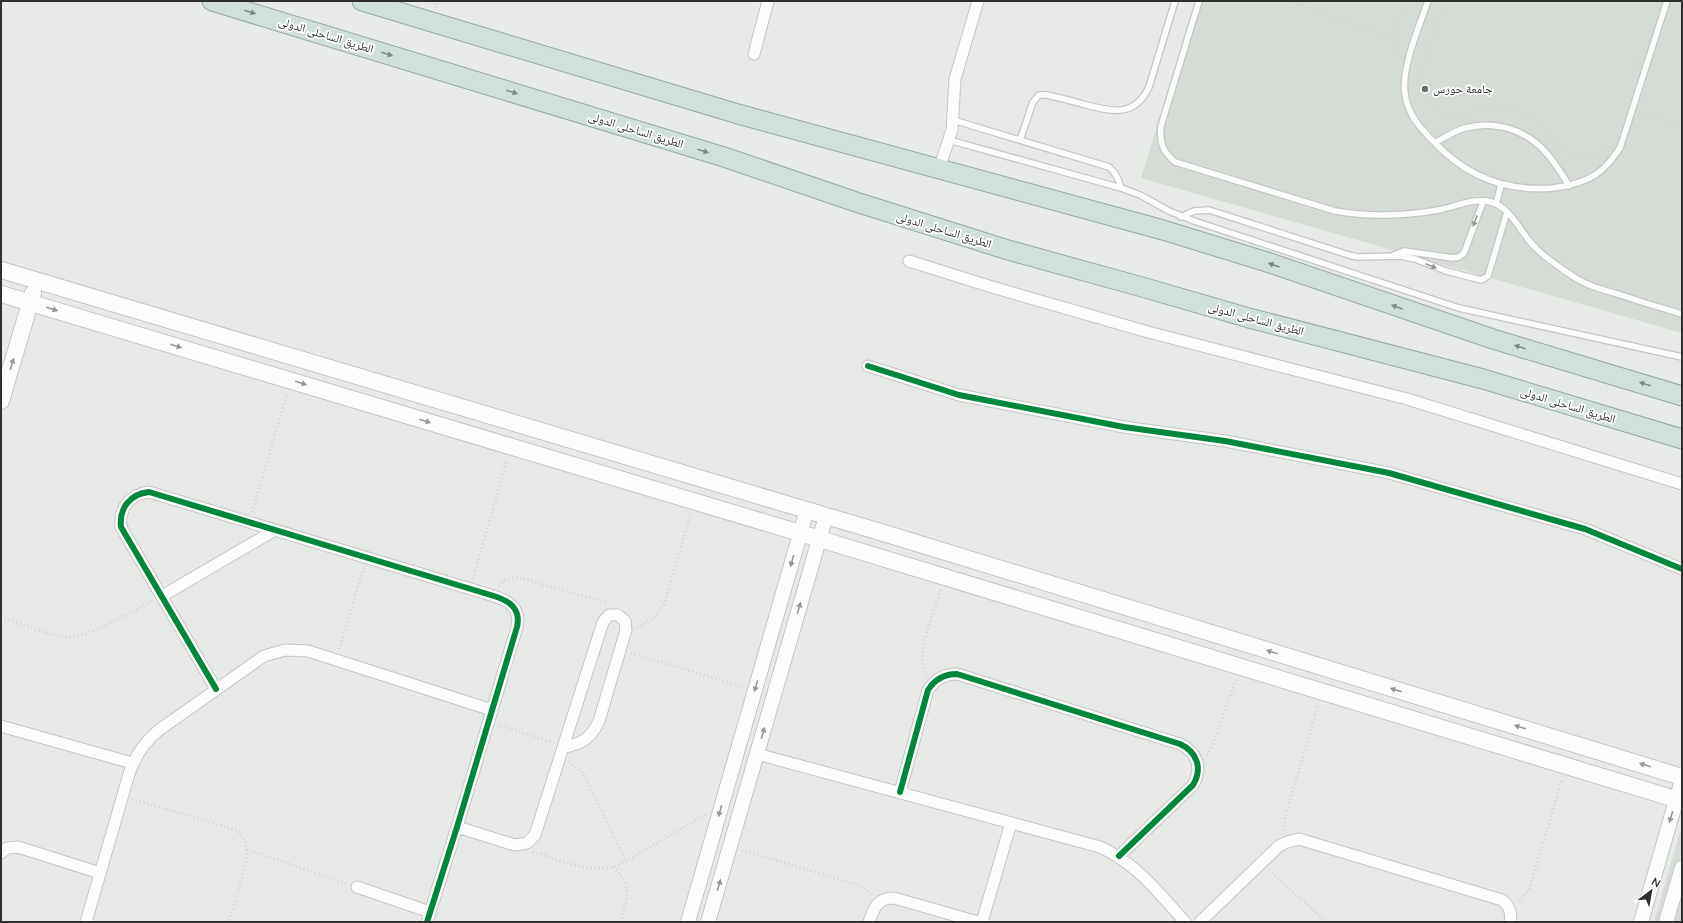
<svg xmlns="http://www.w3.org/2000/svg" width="1683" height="923" viewBox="0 0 1683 923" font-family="'Nunito Sans','Noto Naskh Arabic',sans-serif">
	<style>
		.built { fill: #d5dcd5 }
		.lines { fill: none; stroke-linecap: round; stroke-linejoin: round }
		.service-casing { stroke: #c4c6c4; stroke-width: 8 }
		.minor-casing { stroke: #c4c6c4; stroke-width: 13 }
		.tertiary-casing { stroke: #c4c6c4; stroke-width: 16 }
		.secondary-casing { stroke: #c4c6c4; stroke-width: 18 }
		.trunk-casing { stroke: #95aaa3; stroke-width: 21 }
		.path { stroke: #d2d2d2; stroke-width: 2.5; stroke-dasharray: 1 3; stroke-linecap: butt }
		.service { stroke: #fbfcfb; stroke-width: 5.5 }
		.minor { stroke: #fbfcfb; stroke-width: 11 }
		.tertiary { stroke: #fbfcfb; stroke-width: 14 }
		.secondary { stroke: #fbfcfb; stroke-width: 16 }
		.trunk { stroke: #d2e0dc; stroke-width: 19 }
		.cycleway-casing { stroke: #fff; stroke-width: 8 }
		.cycleway { stroke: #00873e; stroke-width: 6 }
		.oneway { fill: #808885 }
		.oneway2 { fill: #959694 }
		.poi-dot { fill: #6f716f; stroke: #fff; stroke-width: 1.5 }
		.labels { text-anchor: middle; stroke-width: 3.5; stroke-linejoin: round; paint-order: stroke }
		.street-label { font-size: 12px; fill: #2f302e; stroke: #fff }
		.poi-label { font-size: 12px; fill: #2f302e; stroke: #fff; text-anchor: start }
	</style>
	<rect width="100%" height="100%" fill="#e7eae7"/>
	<path class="built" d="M 1196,1 L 1682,1 L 1682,333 L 1141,178 Z
		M 1682,825 L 1682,922 L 1654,922 Z"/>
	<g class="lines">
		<g class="service-casing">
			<path id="service" d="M 1199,1 L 1161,126 C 1159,142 1163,152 1175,162 L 1335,211 C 1367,217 1406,216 1438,210 C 1456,207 1473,197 1491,202 C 1512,208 1520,233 1535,247 C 1545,258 1559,267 1571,275 C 1586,286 1604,290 1621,295 C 1641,302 1662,308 1682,314
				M 1428,1 C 1419,27 1401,68 1405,94 C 1408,115 1420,128 1434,142 C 1466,176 1506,192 1553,188 C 1569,186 1585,182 1598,173 C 1607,166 1614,157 1620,148 L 1667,1
				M 953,120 L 1109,167 C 1116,173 1119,179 1121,188
				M 949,140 L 1121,188 L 1140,195 L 1169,211 L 1194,221 L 1459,308 L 1682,357
				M 1020,140 L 1033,102 L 1039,95 L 1047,95 C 1060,98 1073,101 1086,105 C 1113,112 1135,117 1149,87 L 1175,1
				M 1435,143 C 1444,138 1454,131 1465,128 C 1496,120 1528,130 1548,155 C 1556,165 1563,175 1569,186
				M 1496,204 L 1501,185
				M 1181,217 L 1194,211 L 1209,210 L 1349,255 L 1357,257 L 1401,256 L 1415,259 L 1446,271 L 1481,280 L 1488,276 L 1507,212
				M 1394,255 L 1404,251 L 1453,258 L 1459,257 L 1464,253 L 1483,202"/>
		</g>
		<g class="minor-casing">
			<path id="minor" d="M 754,54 L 768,1
				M 939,169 L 952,130 L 955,79 L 978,1
				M 909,261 L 992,287 L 1148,332 L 1407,399 L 1682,484
				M 868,366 L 959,395 L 1124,427 L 1225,441 L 1389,473 L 1585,529 L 1682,569
				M 162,596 L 275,530
				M 216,689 L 121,527 C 119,508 130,494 149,492 L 494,596 C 510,601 521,609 517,627 L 457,827 L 427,922
				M 1,726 L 132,763
				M 757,754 L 1100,847 C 1136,863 1159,893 1185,922
				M 900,792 L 928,690 C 935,679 944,674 957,674 L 1180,744 C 1197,752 1203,768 1193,785 L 1119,856
				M 457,827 L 515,845 L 527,843 L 535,835 L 603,622 L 609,615 L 618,615 L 625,621 L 626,630 L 599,721 C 592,737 581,745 564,747
				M 1,853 L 7,848 L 18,847 L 100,873
				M 357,887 L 430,912
				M 86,922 L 129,774 C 135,756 144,742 159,730 L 264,656 L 285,650 L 308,651 L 492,710
				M 869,922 C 874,908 877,898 894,898 L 978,922
				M 982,922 L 1011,823
				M 1200,922 L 1279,846 L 1287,842 L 1299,839 L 1502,900 C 1510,906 1512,913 1510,922"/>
		</g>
		<g class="tertiary-casing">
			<path id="tertiary" d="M 688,922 L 807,510
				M 708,922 L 826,516
				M 1641,922 L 1682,780
				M 1666,922 L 1682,868"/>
		</g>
		<g class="secondary-casing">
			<path id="secondary" d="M 1,270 L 887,534 L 1682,777
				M 1,294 L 800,533 L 1682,801
				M 1,401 L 33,293"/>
		</g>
		<g class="trunk-casing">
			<path id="trunk" d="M 212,1 L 724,157 L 856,202 L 1008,250 L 1142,287 L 1249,318 L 1483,379 L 1682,439
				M 362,1 L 738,114 L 1163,230 L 1267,262 L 1493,339 L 1682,396"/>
		</g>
		<path class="path" d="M 1290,1 L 1393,40
			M 1444,1 L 1418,81 L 1423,97 L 1433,109 L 1450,117 L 1467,114 L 1489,105 L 1508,107 L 1529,116 L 1547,132 L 1557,147 L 1570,155 L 1593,154 L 1610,147
			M 436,8 L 438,1
			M 1402,57 L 1395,53 L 1393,40 L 1404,1
			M 1635,68 L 1638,57
			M 1639,112 L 1682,126
			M 252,512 L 287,394
			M 473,579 L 507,460
			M 499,586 L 505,580 L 517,577 L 608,603
			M 1,617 C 19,623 49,635 66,637 C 88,639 131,611 152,601
			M 637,628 L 654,618 L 664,604 L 691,514
			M 339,649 L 364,568
			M 631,653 L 743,687
			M 926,676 C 914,654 934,612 941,589
			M 500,725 L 554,743
			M 1207,755 L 1213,745 L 1236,680
			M 569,762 L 583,773 L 626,861
			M 132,799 L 237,830 C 243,836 246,842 247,850 C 248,863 233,906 229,922
			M 1284,831 L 1285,817 L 1318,705
			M 247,849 L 347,884
			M 742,850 L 858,885 L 864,888 L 872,895
			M 533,852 C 561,860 593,876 621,864 L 706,814
			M 613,867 C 633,885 627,899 621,922
			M 1269,870 L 1326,922
			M 1519,902 L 1529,889 L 1532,880 L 1562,779"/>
		<use href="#service" class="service"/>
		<use href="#minor" class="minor"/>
		<use href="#tertiary" class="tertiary"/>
		<use href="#secondary" class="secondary"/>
		<use href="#trunk" class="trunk"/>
		<g class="cycleway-casing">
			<path id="cycleway" d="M 868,366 L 959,395 L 1124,427 L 1225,441 L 1389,473 L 1585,529 L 1682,569
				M 216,689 L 121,527 C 119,508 130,494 149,492 L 494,596 C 510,601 521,609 517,627 L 457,827 L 427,922
				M 900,792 L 928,690 C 935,679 944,674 957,674 L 1180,744 C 1197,752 1203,768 1193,785 L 1119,856"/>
		</g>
		<use href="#cycleway" class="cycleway"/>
	</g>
	<defs><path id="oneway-solid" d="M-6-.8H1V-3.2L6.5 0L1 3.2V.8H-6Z"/></defs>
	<g class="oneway">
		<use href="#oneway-solid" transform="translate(250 12) rotate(17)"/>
		<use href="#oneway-solid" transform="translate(387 54) rotate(17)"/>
		<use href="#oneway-solid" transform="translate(512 92) rotate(17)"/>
		<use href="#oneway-solid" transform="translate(703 151) rotate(17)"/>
		<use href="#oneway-solid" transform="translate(1274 265) rotate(-161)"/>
		<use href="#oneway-solid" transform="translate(1397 307) rotate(-160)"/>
		<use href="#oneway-solid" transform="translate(1520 347) rotate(-163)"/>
		<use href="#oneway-solid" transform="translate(1645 384) rotate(-163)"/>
	</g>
	<g class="oneway2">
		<use href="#oneway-solid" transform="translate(1475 221) rotate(110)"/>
		<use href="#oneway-solid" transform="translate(1431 266) rotate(22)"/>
		<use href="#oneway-solid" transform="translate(52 309) rotate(17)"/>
		<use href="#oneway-solid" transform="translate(176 346) rotate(17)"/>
		<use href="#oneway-solid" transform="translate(12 364) rotate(-73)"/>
		<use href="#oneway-solid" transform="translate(301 383) rotate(17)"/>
		<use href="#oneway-solid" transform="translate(425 421) rotate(17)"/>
		<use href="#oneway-solid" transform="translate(792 561) rotate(106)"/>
		<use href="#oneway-solid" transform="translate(799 608) rotate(-74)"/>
		<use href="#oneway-solid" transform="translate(1272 652) rotate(-163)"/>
		<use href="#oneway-solid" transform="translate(756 686) rotate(106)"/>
		<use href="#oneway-solid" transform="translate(1396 690) rotate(-163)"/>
		<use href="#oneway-solid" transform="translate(1520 727) rotate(-163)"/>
		<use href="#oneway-solid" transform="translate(763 733) rotate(-74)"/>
		<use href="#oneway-solid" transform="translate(1645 765) rotate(-162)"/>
		<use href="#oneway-solid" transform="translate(720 811) rotate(106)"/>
		<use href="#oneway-solid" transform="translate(1671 817) rotate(106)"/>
		<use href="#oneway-solid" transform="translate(719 885) rotate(-74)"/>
	</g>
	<circle class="poi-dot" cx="1425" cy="89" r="4"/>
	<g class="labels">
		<g class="street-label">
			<text transform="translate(326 35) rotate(17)" y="4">الطريق الساحلى الدولى</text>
			<text transform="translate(636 130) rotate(17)" y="4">الطريق الساحلى الدولى</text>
			<text transform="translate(944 230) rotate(17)" y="4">الطريق الساحلى الدولى</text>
			<text transform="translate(1256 319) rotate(15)" y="4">الطريق الساحلى الدولى</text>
			<text transform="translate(1568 405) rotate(17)" y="4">الطريق الساحلى الدولى</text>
		</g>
		<g class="poi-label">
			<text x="1433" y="93">جامعة حورس</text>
		</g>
	</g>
	<rect width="1683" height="923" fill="none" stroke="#2f302e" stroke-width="4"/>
	<g transform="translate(1651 891) rotate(31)" stroke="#ffffff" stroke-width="3" paint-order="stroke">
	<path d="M0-3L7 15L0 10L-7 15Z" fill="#2f302e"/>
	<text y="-6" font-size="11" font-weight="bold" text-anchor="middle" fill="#2f302e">N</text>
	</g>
</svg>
